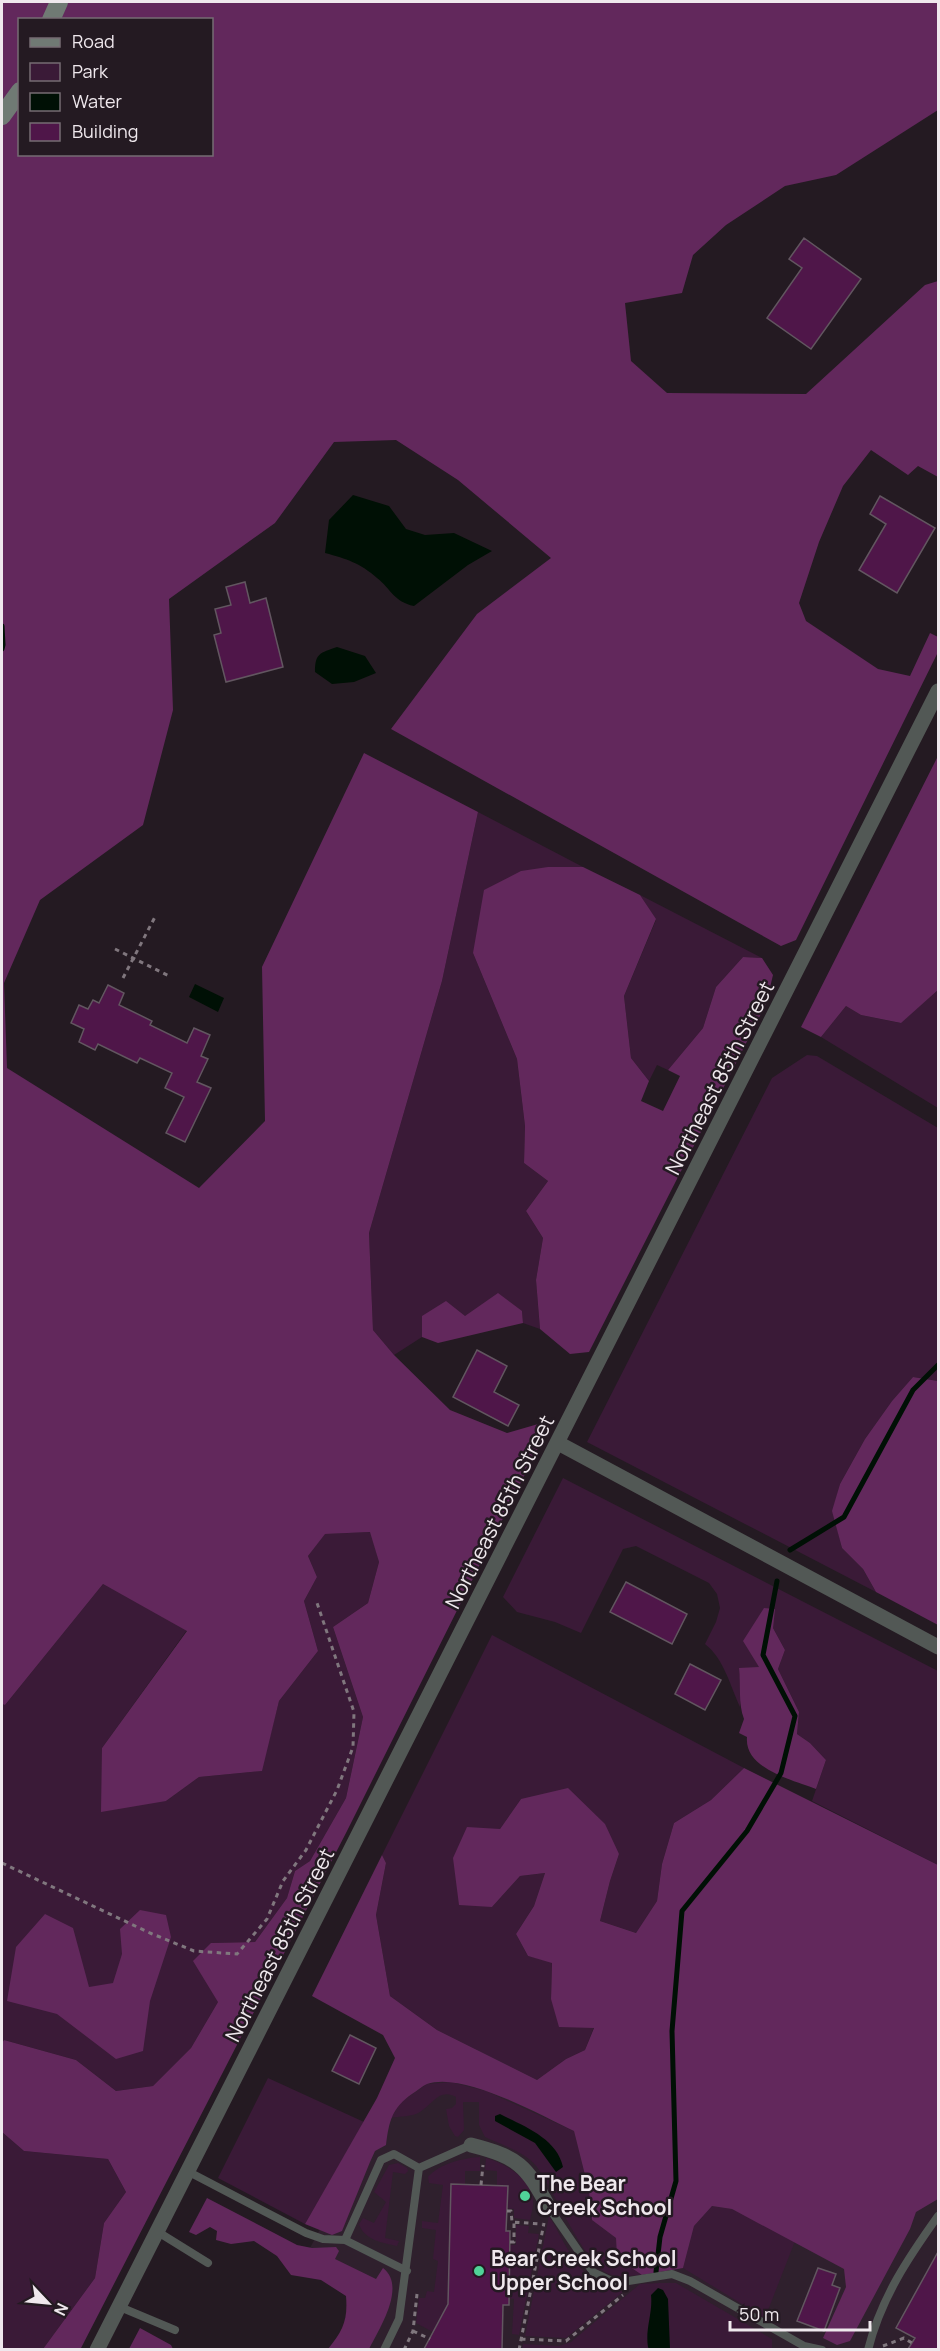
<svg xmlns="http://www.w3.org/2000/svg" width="940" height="2351" viewBox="0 0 940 2351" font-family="Manrope,sans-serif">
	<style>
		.built { fill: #2f202d }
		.green { fill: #3a1a37 }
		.forest { fill: #62285c; fill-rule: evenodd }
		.water { fill: #001005 }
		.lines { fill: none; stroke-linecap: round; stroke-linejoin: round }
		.stream { stroke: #001005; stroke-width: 5 }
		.building { fill: #4f1649; stroke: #625660; stroke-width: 1.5 }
		.path { stroke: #80777e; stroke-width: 3; stroke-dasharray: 4.5 4.5; stroke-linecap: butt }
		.lane { stroke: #525855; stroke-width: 8 }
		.street { stroke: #525855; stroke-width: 15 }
		.secondary { stroke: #707a74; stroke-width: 18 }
		.poi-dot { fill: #50d398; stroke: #241a22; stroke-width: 2 }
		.labels { text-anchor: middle; stroke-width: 5; stroke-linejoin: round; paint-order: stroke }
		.street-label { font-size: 21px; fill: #efe8ed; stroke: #241a22 }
		.poi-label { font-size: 21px; font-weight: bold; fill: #efe8ed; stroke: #241a22; text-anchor: start }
	</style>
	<rect width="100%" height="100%" fill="#241a22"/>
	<path class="built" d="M 420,2040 L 938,2129 L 938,2349 L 346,2349 L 373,2298 L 302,2263 Z"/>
	<path class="green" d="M 478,812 L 583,867 L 548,867 L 473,953 L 517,1059 L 525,1126 L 524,1163 L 548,1181 L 526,1211 L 543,1238 L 536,1280 L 540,1329 L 523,1323 L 522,1311 L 465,1316 L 422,1316 L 422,1337 L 394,1355 L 373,1330 L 369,1233 L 442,981 Z
		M 640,895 L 762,958 L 743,957 L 716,987 L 703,1028 L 668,1070 L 657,1065 L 649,1081 L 631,1058 L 624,996 L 656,920 Z
		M 938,990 L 938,1108 L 821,1037 L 846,1006 L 861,1015 L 900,1023 Z
		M 807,1055 L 817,1056 L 938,1128 L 938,1381 L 913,1377 L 892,1401 L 865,1439 L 840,1484 L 833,1511 L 842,1548 L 863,1569 L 876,1592 L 587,1442 L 772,1078 Z
		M 563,1478 L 938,1671 L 938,1865 L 812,1801 L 826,1760 L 810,1743 L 797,1734 L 799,1712 L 778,1669 L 785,1650 L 773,1628 L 759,1668 L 739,1668 L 742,1693 L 740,1707 C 730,1685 724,1659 705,1644 L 716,1622 L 720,1608 L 717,1594 L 709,1583 L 636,1546 L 623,1549 L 581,1633 L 555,1622 L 517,1612 L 503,1597 Z
		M 371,1532 L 379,1562 L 368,1603 L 333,1627 L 363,1717 L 346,1798 L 310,1861 L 295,1871 L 287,1898 L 255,1942 L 211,1943 L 218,2002 L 191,2048 L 153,2086 L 116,2091 L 76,2060 L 4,2040 L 2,2043 L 2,1704 L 5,1705 L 103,1584 L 187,1630 L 102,1748 L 166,1801 L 199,1777 L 261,1771 L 279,1701 L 318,1651 L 304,1601 L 317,1577 L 308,1556 L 324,1534 Z
		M 492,1635 L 744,1768 L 711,1800 L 674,1823 L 662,1864 L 657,1901 L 636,1933 L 600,1921 L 610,1881 L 619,1854 L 521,1799 L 500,1829 L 492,1907 L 520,1876 L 545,1873 L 534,1906 L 516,1934 L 528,1956 L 552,1962 L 551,1999 L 594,2027 L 585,2050 L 566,2059 L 537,2080 L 437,2030 L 390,1996 L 376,1915 L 386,1863 L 382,1855 Z
		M 268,2078 L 364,2122 L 305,2224 L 218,2178 Z
		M 451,2082 L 486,2091 L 574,2131 L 589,2192 L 592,2220 L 616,2238 L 617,2258 L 642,2275 C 632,2275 619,2278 609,2274 C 583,2263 555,2191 537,2167 C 525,2152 502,2145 485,2137 L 479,2125 L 479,2102 L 463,2102 L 464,2130 L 458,2137 L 455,2136 L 449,2126 L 446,2109 L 452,2108 L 456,2104 L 456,2097 C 439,2088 433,2104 420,2112 C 413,2117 399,2116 391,2118 L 401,2102 L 427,2084 Z
		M 2,2132 L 24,2151 L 108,2159 L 126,2192 L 104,2223 L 95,2278 L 43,2349 L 2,2349 Z
		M 480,2157 L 480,2171 L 465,2171 L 465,2185 L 451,2185 L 448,2316 L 433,2332 L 416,2323 L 419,2298 L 425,2298 L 427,2291 L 434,2292 L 438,2261 L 433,2259 L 436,2230 L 422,2228 L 422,2221 L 438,2223 L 443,2185 L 429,2183 L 428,2177 C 439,2164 463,2158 480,2157 Z
		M 486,2158 C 505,2163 532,2179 533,2201 C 534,2206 531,2214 530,2220 L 514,2218 L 514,2209 L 507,2208 L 508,2186 L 497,2186 L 497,2171 L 485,2170 Z
		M 398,2163 L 407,2168 L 408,2171 L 405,2174 L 393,2172 L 385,2238 L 399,2241 L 397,2246 C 383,2243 364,2240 359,2224 L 363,2218 L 374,2223 L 386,2202 L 374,2192 L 389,2165 Z
		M 712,2206 L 732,2209 L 795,2241 L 765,2318 L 683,2268 L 694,2226 Z
		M 549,2216 C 562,2237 574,2268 596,2282 C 606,2288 618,2287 629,2287 L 566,2338 L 525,2336 Z
		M 516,2225 L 529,2226 L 528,2233 L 539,2234 L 519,2335 L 512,2334 L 514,2299 L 509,2298 L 510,2245 L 516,2245 Z
		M 660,2283 L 676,2283 L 772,2339 L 772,2350 L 522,2350 L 523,2344 L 559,2346 L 571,2342 L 640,2284 Z"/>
	<path class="forest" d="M 2,2 L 938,2 L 938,110 L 836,175 L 785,186 L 726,225 L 693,255 L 682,293 L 625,303 L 631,361 L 667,393 L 806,394 L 925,285 L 938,281 L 938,477 L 918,466 L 908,475 L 871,450 L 843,486 L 819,542 L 799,603 L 806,621 L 878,669 L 910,676 L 930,633 L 938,637 L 938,652 L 796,940 L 781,946 L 391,729 L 477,614 L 551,558 L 458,480 L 396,440 L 334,442 L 275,523 L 169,599 L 173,710 L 143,825 L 40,900 L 4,983 L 7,1068 L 199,1188 L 265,1121 L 262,967 L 364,753 L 478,812 L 442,981 L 369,1233 L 373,1330 L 394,1355 L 450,1410 L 507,1433 L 552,1420 L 347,1831 L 80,2350 L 43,2349 L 95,2278 L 104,2223 L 126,2192 L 108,2159 L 24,2151 L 2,2132 L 2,2043 L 4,2040 L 76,2060 L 116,2091 L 153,2086 L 191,2048 L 218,2002 L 193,1961 L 211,1943 L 255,1942 L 287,1898 L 295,1871 L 310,1861 L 346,1798 L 363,1717 L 333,1627 L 368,1603 L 379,1562 L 370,1532 L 325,1534 L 308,1556 L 317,1577 L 304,1601 L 318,1651 L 279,1701 L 262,1771 L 199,1777 L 166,1801 L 101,1812 L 102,1748 L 187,1631 L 103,1584 L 5,1705 L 2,1704 ZM 20,20 L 212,20 L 212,154 L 20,154 Z
		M 938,756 L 938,990 L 901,1023 L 861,1015 L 846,1006 L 821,1037 L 801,1027 Z
		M 548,867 L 583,867 L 640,895 L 656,919 L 624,996 L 631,1058 L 649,1081 L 641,1101 L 663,1111 L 680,1076 L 668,1070 L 703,1028 L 716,987 L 743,957 L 762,958 L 773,975 L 766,1004 L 589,1352 L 570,1354 L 540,1329 L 536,1280 L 543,1238 L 526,1211 L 548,1181 L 524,1163 L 525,1126 L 517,1059 L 473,953 L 484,890 L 521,871 Z
		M 498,1293 L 522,1311 L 523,1323 L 438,1343 L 422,1337 L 422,1316 L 446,1301 L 465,1316 Z
		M 913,1377 L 938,1381 L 938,1625 L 876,1592 L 863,1569 L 842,1548 L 832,1511 L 840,1484 L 865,1439 L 892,1401 Z
		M 764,1608 L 775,1609 L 773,1628 L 785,1650 L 778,1669 L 799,1712 L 797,1734 L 810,1743 L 826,1760 L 816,1789 C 793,1780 744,1769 747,1737 L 739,1733 L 744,1719 C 738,1703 741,1685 739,1668 L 759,1667 L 743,1641 Z
		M 744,1768 L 938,1865 L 938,2199 L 916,2212 L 910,2229 L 850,2341 L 837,2345 L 823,2338 L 846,2287 L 844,2269 L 732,2209 L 712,2206 L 694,2226 L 683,2268 L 642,2275 L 617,2258 L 616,2238 L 592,2220 L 589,2191 L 574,2131 C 540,2115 463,2071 427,2084 C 422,2086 417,2091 412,2094 C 392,2108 389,2121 386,2145 L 375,2151 L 370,2162 L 342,2231 L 332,2235 L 305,2224 L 377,2098 L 395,2058 L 383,2035 L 312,1996 L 382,1855 L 386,1863 L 376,1915 L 390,1996 L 437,2030 L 537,2080 L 566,2059 L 585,2050 L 594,2028 L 559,2027 L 551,1999 L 552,1963 L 528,1956 L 516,1934 L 534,1906 L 545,1873 L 520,1876 L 492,1907 L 459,1905 L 453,1858 L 467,1827 L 500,1829 L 521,1799 L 568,1788 L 605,1824 L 619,1854 L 610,1881 L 600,1921 L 636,1933 L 657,1901 L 662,1864 L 674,1823 L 711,1800 Z
		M 140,1910 L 166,1915 L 171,1937 L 150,2001 L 143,2051 L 116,2059 L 57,2014 L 7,2001 L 16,1947 L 45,1914 L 73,1928 L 89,1987 L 113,1983 L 122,1954 L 120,1929 Z
		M 207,2198 L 297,2245 L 312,2248 L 336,2247 L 339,2251 L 335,2259 L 376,2279 L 383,2268 C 407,2286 379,2329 369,2349 L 328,2349 C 343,2331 348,2320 346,2296 L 321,2280 L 291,2275 L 277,2256 L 254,2241 L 231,2244 L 216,2240 L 217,2231 L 210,2227 L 196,2235 L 189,2232 Z
		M 140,2328 L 171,2345 L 173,2349 L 129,2349 Z"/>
	<path class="water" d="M 353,495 L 389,506 L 406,529 L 425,535 L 454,533 L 492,551 L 468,565 L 414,606 C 394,602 391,589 377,578 C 360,563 347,559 325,553 L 329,520 Z
		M 337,647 L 365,656 L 376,673 L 354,682 L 332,684 L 315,672 C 315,653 320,653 337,647 Z
		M 195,984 L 224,998 L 218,1012 L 189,997 Z
		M 500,2114 C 523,2126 557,2138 563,2167 L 556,2172 L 535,2143 L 495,2121 L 495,2116 Z
		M 658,2288 L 663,2290 L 668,2299 L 670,2349 L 649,2349 L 648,2347 C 645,2329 653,2313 651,2295 Z"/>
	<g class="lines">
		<path class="stream" d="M 2,626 L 3,645 L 2,649
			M 790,1550 L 844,1517 L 913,1390 L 938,1365
			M 656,2272 L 660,2237 L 676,2181 L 672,2031 L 682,1911 L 747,1831 L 781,1773 L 795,1716 L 763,1655 L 777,1581"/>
	</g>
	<path class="building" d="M 804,238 L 861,279 L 811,349 L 767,318 L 802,268 L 789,259 Z
		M 880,496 L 935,528 L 897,593 L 859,570 L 886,524 L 870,514 Z
		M 245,582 L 250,603 L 266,598 L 283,667 L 226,682 L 214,635 L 221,633 L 215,609 L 231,605 L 226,587 Z
		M 108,985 L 124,993 L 119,1005 L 152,1021 L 150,1025 L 187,1043 L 194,1028 L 210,1035 L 201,1056 L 208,1059 L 197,1082 L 211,1088 L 185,1142 L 166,1133 L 184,1097 L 165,1088 L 172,1073 L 140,1058 L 137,1063 L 98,1044 L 95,1050 L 79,1042 L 84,1029 L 71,1023 L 79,1005 L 88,1009 L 93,1000 L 99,1003 Z
		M 477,1350 L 507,1366 L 494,1392 L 519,1405 L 508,1426 L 453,1397 Z
		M 626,1582 L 687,1614 L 672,1644 L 610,1612 Z
		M 690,1664 L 721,1680 L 705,1710 L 675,1694 Z
		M 350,2035 L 376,2048 L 359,2084 L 332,2071 Z
		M 451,2184 L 508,2186 L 506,2231 L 510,2231 L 509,2305 L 503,2305 L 502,2349 L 424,2349 L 448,2304 Z
		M 939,2250 L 939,2349 L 908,2349 L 915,2338 L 896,2328 Z
		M 818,2268 L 836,2274 L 832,2285 L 840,2288 L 824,2331 L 797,2321 Z"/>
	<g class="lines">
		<path class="path" d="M 115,949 L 169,976
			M 123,978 L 156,915
			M 2,1863 L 150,1933 L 194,1951 L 237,1954 L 267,1919 L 283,1881 L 306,1850 L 337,1790 L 353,1747 L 354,1712 L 317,1603
			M 481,2185 L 483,2165
			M 507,2211 L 511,2211 L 512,2222 L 542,2224
			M 510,2242 L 514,2242 L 514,2222
			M 413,2331 L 430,2339
			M 521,2339 L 566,2341 L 623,2295
			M 883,2346 L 904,2338 L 912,2343
			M 404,2350 L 413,2331 L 417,2294
			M 519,2350 L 544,2223"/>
		<path class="lane" d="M 189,2172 L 306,2233 L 323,2239 L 345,2240
			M 549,2208 L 593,2272 L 616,2283 L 672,2274 L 690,2281 L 804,2346 L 822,2350
			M 158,2232 L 208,2263
			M 407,2271 L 345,2240 L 381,2160 L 394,2154 L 419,2168
			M 120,2307 L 175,2330
			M 384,2350 L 399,2319 L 419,2168 L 471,2145
			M 868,2350 C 881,2298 908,2258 938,2216"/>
		<path class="street" d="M 558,1443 L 938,1647
			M 471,2145 C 518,2157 526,2165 549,2208
			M 97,2350 L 938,691"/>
		<path class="secondary" d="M 51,20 L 59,2
			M 2,116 L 20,91"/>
	</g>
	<g class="poi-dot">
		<circle cx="525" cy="2196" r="6"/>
		<circle cx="479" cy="2271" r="6"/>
	</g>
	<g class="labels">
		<g class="street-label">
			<text transform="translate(720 1078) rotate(-63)" y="7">Northeast 85th Street</text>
			<text transform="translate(500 1512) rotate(-63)" y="7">Northeast 85th Street</text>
			<text transform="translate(280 1945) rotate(-63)" y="7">Northeast 85th Street</text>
		</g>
		<g class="poi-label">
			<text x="537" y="2191">The Bear<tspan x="537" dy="24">Creek School</tspan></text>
			<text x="491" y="2266">Bear Creek School<tspan x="491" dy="24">Upper School</tspan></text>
		</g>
	</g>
	<rect width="940" height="2351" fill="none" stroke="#efe8ed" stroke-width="6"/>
	<rect x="18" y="18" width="195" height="138" fill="#241a22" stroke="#756c73" stroke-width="1.5"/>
	<rect x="30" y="38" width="30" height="9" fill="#707a74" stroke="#756c73" stroke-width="1.5"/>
	<text x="72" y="48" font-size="18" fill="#efe8ed">Road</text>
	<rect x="30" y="63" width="30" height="18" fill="#3a1a37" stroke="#756c73" stroke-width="1.5"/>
	<text x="72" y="78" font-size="18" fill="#efe8ed">Park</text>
	<rect x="30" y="93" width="30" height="18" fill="#001005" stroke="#756c73" stroke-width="1.5"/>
	<text x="72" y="108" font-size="18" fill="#efe8ed">Water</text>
	<rect x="30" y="123" width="30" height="18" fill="#4f1649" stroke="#756c73" stroke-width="1.5"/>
	<text x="72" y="138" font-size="18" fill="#efe8ed">Building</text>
	<g transform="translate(48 2303) rotate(116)" stroke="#241a22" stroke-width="4.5" paint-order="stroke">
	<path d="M0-4.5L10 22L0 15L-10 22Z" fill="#efe8ed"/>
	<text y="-9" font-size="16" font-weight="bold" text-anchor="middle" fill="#efe8ed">N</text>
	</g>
	<path d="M730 2321v9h140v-9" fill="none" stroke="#efe8ed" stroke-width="3"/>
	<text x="739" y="2321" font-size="18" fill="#efe8ed" stroke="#241a22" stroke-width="4.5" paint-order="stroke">50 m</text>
</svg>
